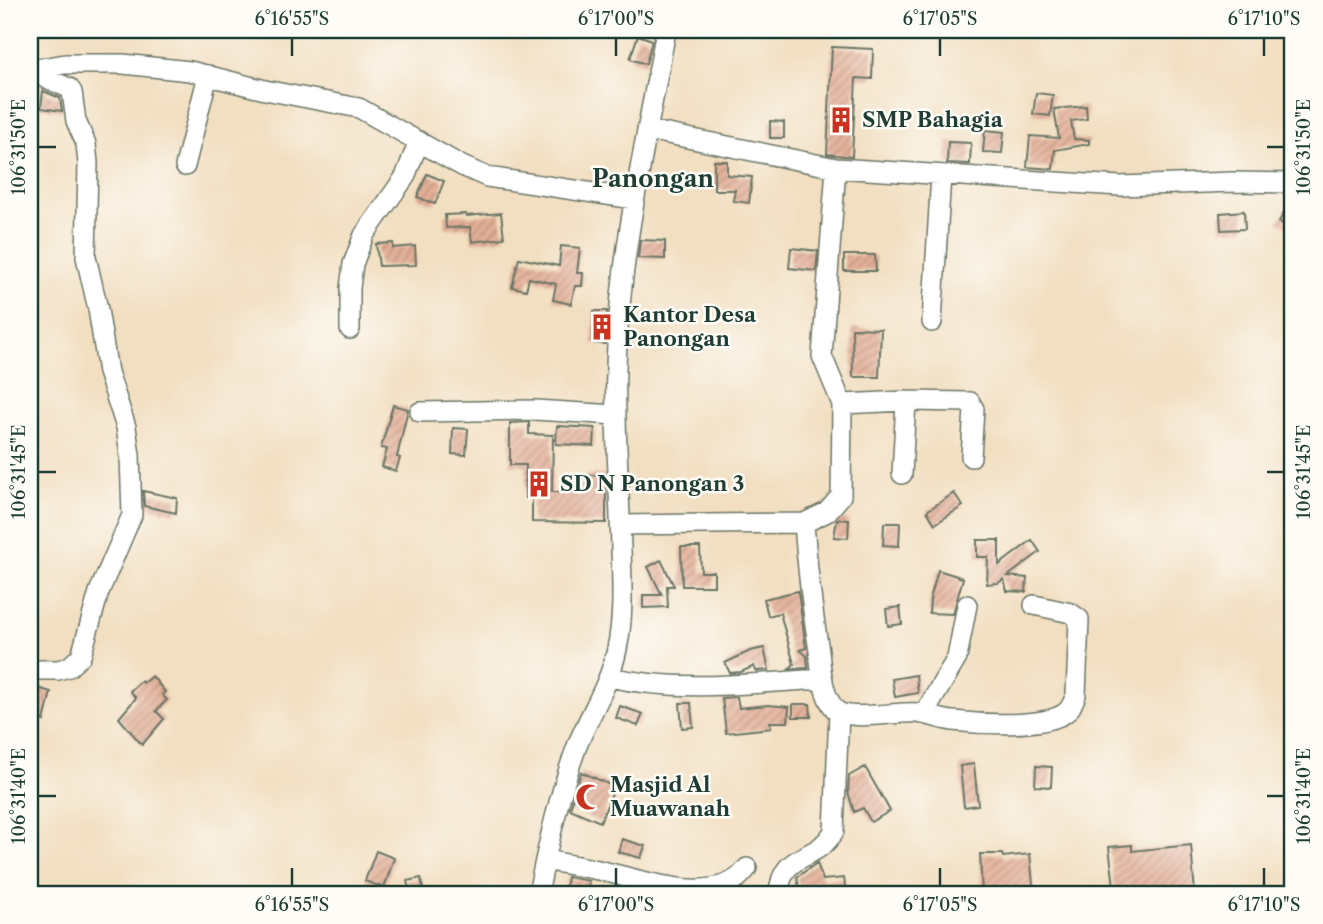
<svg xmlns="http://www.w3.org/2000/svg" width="1323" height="924" viewBox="0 0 1323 924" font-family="'Libre Caslon Text',serif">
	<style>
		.building { fill: url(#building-hatch) }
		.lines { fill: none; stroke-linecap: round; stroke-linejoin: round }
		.minor-casing { stroke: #697565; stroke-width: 22 }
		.minor { stroke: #fff; stroke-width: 19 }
		.ticks { fill: none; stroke: #1f3d34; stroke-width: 2.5 }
		.labels { text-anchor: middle; stroke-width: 5; stroke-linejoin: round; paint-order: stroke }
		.poi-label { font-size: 21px; font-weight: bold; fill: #1f3d34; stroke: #fdfcf7; text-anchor: start }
		.quarter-label { font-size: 24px; font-weight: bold; fill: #1f3d34; stroke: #fdfcf7 }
		.neatline { fill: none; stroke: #1f3d34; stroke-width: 2.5 }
		.ticks-label { font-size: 18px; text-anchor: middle; fill: #1f3d34 }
	</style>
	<defs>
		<pattern id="building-hatch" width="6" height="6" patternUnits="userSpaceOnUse" patternTransform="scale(1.75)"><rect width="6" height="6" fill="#e4af97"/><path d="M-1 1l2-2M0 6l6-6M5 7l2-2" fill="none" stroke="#b8907c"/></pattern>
	</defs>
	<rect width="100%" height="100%" fill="#fdfcf7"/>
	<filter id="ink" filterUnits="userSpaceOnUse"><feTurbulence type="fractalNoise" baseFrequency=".0143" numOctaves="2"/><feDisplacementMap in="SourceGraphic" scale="14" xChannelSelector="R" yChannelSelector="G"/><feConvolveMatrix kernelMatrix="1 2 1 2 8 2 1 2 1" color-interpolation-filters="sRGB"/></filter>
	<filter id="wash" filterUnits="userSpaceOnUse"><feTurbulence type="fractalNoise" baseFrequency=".00686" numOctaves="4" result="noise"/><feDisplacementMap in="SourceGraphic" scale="28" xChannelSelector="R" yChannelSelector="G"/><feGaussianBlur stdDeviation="1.57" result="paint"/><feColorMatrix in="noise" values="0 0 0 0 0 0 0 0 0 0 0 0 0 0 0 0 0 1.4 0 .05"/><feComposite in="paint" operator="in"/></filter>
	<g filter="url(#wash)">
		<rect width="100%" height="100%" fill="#f2dec0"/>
		<g id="blocks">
			<path class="building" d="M 638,35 L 652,40 L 646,64 L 630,59 Z
				M 832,47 L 873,49 L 872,79 L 856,78 L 852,157 L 827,154 Z
				M 43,91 L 60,98 L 62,111 L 41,108 Z
				M 1036,93 L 1053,95 L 1050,116 L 1033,114 Z
				M 1086,106 L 1087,119 L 1071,121 L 1074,139 L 1089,140 L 1089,144 L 1055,150 L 1053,169 L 1027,167 L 1030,136 L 1059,138 L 1054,109 Z
				M 770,121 L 784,122 L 784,138 L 770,138 Z
				M 985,130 L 1004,132 L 1002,153 L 983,152 Z
				M 948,142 L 971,143 L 970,164 L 947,163 Z
				M 714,161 L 727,161 L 727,175 L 752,177 L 749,203 L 733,201 L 735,190 L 714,190 Z
				M 427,174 L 444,181 L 435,204 L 417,197 Z
				M 1293,195 L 1293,229 L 1279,222 Z
				M 1244,211 L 1245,229 L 1221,230 L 1220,213 Z
				M 501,213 L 504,238 L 472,242 L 470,227 L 446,228 L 445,215 L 466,214 L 466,216 Z
				M 640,240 L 665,241 L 665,259 L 638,258 Z
				M 393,243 L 393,248 L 415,246 L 416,265 L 379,266 L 376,244 Z
				M 561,246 L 580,248 L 577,273 L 583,273 L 582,286 L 575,286 L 571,304 L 553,300 L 556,284 L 529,278 L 526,290 L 512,287 L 519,258 L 559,266 Z
				M 791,248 L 818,251 L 816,271 L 789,268 Z
				M 844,255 L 875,255 L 876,271 L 844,271 Z
				M 594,311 L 607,311 L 605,344 L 593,343 Z
				M 852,328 L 881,329 L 879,377 L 853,377 Z
				M 393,405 L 408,409 L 397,457 L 400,458 L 396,471 L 382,467 L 387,449 L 381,448 Z
				M 529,422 L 529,434 L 553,435 L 552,492 L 587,493 L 587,475 L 606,475 L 606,523 L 532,522 L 532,498 L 525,498 L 526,465 L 510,465 L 510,423 Z
				M 557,426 L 595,428 L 594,446 L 556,444 Z
				M 453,428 L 468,429 L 466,455 L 452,454 Z
				M 143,491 L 177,498 L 176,513 L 144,506 Z
				M 954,493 L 963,506 L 935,524 L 927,511 Z
				M 837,519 L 849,520 L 848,538 L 834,537 Z
				M 884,523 L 900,523 L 899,546 L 883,545 Z
				M 977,540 L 999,540 L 999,565 L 1032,540 L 1040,552 L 1008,576 L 1027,578 L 1026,592 L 1007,591 L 1004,579 L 998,583 L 987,584 L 988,557 L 977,557 Z
				M 681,547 L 700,547 L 701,572 L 714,572 L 714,586 L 682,586 Z
				M 661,560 L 674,586 L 667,586 L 668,607 L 643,608 L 643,595 L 662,595 L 648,567 Z
				M 938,570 L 963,578 L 953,614 L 929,613 L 930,599 Z
				M 798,591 L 806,648 L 800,650 L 807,656 L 808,668 L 789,669 L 794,664 L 780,613 L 768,616 L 764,599 Z
				M 900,607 L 902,624 L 888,626 L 886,609 Z
				M 764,648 L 769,670 L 756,671 L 754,666 L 741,672 L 730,673 L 725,663 L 750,651 Z
				M 916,675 L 918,693 L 895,697 L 892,679 Z
				M 152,676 L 165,692 L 162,695 L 167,700 L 156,711 L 164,719 L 142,745 L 119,718 L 136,698 L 130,691 L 141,681 L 143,683 Z
				M 34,687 L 51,692 L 44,721 L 30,717 L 30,702 Z
				M 737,697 L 739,708 L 768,705 L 789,707 L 788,722 L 770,722 L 771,728 L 726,733 L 722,698 Z
				M 680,703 L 691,703 L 693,727 L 682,728 Z
				M 793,704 L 810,704 L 811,717 L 793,717 Z
				M 620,706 L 643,714 L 638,726 L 616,718 Z
				M 974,764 L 978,805 L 964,807 L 960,766 Z
				M 1036,766 L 1052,767 L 1051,787 L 1035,786 Z
				M 865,767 L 890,811 L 871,822 L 863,808 L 854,812 L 848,792 L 849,776 Z
				M 581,772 L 615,787 L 600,822 L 570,809 Z
				M 622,839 L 645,846 L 641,858 L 618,852 Z
				M 1132,845 L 1132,851 L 1191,845 L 1195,894 L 1115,894 L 1109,847 Z
				M 376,851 L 394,858 L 384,888 L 365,881 Z
				M 980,854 L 1002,854 L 1003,857 L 1030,854 L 1034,894 L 982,894 Z
				M 817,863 L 823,880 L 844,878 L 846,894 L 800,894 L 797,877 Z
				M 567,877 L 589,881 L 587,893 L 565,890 Z
				M 421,878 L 424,894 L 410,894 L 407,881 Z"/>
		</g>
	</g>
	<g filter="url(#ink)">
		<use href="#blocks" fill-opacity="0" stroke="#697565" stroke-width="2"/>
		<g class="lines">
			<g class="minor-casing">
				<path id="minor" d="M 30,70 L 65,64 L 123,64 L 190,71 L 265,90 L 359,108 L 462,166 L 487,177 L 634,199
					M 648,130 L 836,168 L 1120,186 L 1233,182 L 1293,183
					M 185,166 L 208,75
					M 836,168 L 822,356 L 842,404 L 906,401 L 970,402 L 974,409 L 971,457
					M 932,322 L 941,175
					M 350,329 L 350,288 L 353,264 L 364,235 L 405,177 L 419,141
					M 420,412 L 535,410 L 616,415
					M 902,474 L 906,401
					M 804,523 C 807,566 812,608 819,651 C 821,669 822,693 834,708 C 845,723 898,711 917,713 C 929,714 941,720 953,721 C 979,724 1044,728 1065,713 C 1071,709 1073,702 1076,695 L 1079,619 L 1071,613 L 1034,605
					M 620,525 L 804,523 L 827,512 L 841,496 L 842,404
					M 30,670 L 58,670 L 69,667 L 81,656 L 99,592 L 132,515 L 130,455 L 126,427 L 108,372 L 98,309 L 86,257 L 88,163 L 86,144 L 76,121 L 72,92 L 69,88 L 45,78 L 35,69
					M 610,677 C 679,693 752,683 823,679
					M 924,714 L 957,658 L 967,605
					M 545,860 C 563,864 581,866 598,870 C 637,878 718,910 747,868
					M 538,894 C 548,845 559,794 577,746 C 590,713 610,684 617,649 C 624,616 622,582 621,549 C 620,489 614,429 616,369 C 619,255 646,142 666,30
					M 779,894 C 781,850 817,863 834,831 L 839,713"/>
			</g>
			<use href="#minor" class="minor"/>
		</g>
	</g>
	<path class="ticks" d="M 292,38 L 292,56M 616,38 L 616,56M 940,38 L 940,56M 1264,38 L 1264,56M 38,147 L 56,147M 1267,147 L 1284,147M 38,472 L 56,472M 1267,472 L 1284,472M 38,796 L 56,796M 1267,796 L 1284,796M 292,868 L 292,886M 616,868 L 616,886M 940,868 L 940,886M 1264,868 L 1264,886"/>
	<defs>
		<g id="building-bare" transform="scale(2.1)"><path d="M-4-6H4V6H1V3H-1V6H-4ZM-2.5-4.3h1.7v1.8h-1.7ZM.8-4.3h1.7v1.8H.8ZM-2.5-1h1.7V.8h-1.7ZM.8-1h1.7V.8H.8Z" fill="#c8321e" stroke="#fdfcf7" stroke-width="2.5" paint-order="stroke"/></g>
		<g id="mosque-bare" transform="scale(2.1)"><path d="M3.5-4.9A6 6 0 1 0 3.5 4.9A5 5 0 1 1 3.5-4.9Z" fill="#c8321e" stroke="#fdfcf7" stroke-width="2.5" paint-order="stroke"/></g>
	</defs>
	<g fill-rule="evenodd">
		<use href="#building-bare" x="841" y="120"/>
		<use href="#building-bare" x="602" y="327"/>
		<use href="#building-bare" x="539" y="484"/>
		<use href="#mosque-bare" x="589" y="797"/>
	</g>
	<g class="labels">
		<g class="poi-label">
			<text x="862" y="127">SMP Bahagia</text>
			<text x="623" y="322">Kantor Desa<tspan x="623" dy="24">Panongan</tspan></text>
			<text x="560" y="491">SD N Panongan 3</text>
			<text x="610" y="792">Masjid Al<tspan x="610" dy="24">Muawanah</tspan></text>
		</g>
		<g class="quarter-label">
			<text x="653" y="187">Panongan</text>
		</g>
	</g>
	<rect width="1323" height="924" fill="none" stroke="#fdfcf7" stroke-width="77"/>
	<rect x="38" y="38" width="1246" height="848" class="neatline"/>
	<g class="ticks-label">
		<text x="292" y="25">6°16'55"S</text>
		<text x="616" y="25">6°17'00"S</text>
		<text x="940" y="25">6°17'05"S</text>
		<text x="1264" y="25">6°17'10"S</text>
		<text transform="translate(1304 147) rotate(-90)" y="6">106°31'50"E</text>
		<text transform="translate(19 147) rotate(-90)" y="6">106°31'50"E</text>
		<text transform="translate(1304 472) rotate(-90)" y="6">106°31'45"E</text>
		<text transform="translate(19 472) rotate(-90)" y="6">106°31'45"E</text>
		<text transform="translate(1304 796) rotate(-90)" y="6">106°31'40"E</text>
		<text transform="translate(19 796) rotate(-90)" y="6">106°31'40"E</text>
		<text x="292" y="911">6°16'55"S</text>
		<text x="616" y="911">6°17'00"S</text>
		<text x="940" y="911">6°17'05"S</text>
		<text x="1264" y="911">6°17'10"S</text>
	</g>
</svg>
